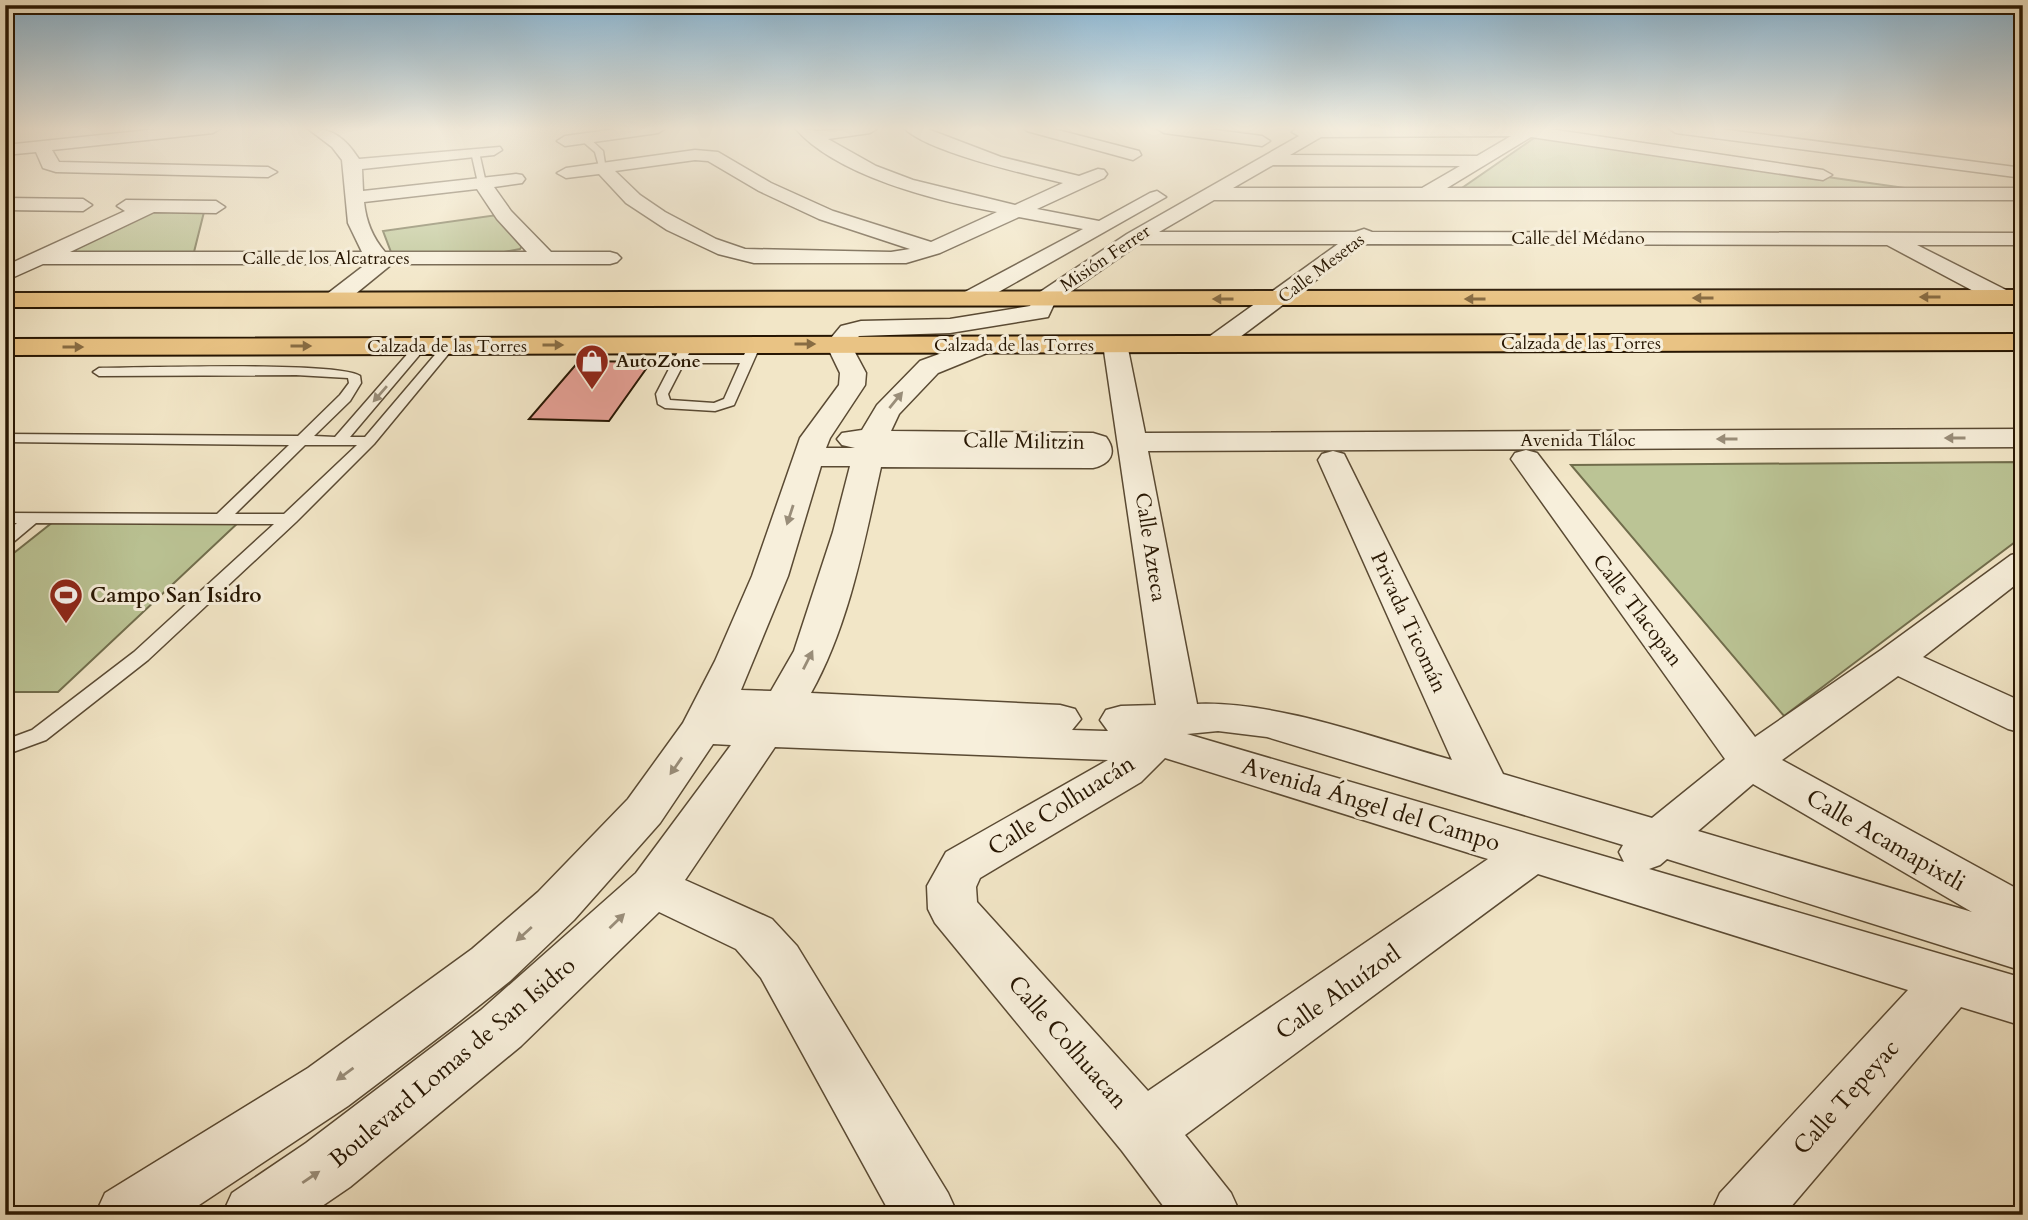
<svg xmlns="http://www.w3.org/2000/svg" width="2028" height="1220" viewBox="0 0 2028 1220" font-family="Cardo,serif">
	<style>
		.green { fill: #bbc495; stroke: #716d4c; stroke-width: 2 }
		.building { fill: #e49f94; stroke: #271602; stroke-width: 2 }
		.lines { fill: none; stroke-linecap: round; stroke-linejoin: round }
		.lane-casing { stroke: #5a4a33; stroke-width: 3 }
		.street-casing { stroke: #5a4a33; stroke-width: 3 }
		.primary-casing { stroke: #271602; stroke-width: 4 }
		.lane { fill: #f7efdb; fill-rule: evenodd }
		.street { fill: #f7efdb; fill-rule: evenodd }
		.primary { fill: #e9c384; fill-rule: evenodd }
		.oneway { fill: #886c43 }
		.oneway2 { fill: #998d79 }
		.labels { text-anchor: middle; stroke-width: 6; stroke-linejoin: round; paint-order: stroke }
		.far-street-label { font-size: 18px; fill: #271602; stroke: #f7efdb }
		.far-poi-label { font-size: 18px; font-weight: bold; fill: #271602; stroke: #f7efdb; text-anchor: start }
		.street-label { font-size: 21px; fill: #271602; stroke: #f7efdb }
		.poi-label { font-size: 21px; font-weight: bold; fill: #271602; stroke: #f7efdb; text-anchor: start }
		.near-street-label { font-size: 24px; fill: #271602; stroke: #f7efdb }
	</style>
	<rect width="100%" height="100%" fill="#f2e6c7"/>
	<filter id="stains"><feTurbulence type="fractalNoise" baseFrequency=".00286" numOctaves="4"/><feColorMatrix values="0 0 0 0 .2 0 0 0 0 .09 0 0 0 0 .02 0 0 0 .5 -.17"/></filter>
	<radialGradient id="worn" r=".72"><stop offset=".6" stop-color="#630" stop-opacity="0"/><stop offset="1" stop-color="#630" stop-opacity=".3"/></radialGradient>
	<path class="green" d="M 1537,136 L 1926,191 L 1459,190 Z
		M 158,208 L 205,208 L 194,252 L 66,252 Z
		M 497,215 L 522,246 L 520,249 L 504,252 L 391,252 L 383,231 Z
		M 2023,462 L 2023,536 L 1784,716 L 1571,465 Z
		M 58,518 L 240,521 L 58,692 L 5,692 L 5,560 Z"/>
	<path class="building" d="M 579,361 L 651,362 L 609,421 L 529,419 Z"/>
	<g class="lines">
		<g class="lane-casing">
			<path id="lane" d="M 581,136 L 587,136 L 603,151 L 606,170 L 600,170 L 595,152 L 581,140 Z
				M 475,150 L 479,152 L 486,183 L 482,186 L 478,183 L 471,152 Z
				M 755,340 L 761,344 L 734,405 L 715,411 L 665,408 L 658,404 L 656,394 L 683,342 L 693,345 L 688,355 L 744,355 L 751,341 ZM 684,363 L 740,363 L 724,399 L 714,403 L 670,400 L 668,394 Z
				M 417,343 L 427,346 L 350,437 L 365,437 L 445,343 L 455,346 L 374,444 L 296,522 L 148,660 L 46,740 L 5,755 L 5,740 L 32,730 L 134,652 L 274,524 L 36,523 L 11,544 L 5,546 L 5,533 L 17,523 L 5,523 L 5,513 L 217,514 L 289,445 L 5,442 L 5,434 L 298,436 L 340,395 L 349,383 L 348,378 L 296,375 L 99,376 L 93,372 L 99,368 C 137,368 341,361 360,376 L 361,383 L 350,401 L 314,436 L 335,437 ZM 305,445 L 357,445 L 284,514 L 235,514 Z"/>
		</g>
		<g class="street-casing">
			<path id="street" d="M 168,128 L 221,128 L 213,133 L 52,150 L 59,162 L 268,167 L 277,172 L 268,177 L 56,172 L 43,168 L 36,152 L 5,155 L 5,145 Z
				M 307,128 C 333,128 345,138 359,159 L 500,147 L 502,150 L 494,155 L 362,169 L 363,191 L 516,174 L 522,175 L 525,179 L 522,183 L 494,187 L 511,211 L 551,252 L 610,252 L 617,254 L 621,258 L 617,262 L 610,264 L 392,264 L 343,304 L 327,304 L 324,299 L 327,294 L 366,264 L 43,264 L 5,281 L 5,266 L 125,211 L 117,206 L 126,200 L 216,201 L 225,207 L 216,213 L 154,212 L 70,252 L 362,252 L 348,223 L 342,160 L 332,147 ZM 477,189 L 497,219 L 527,252 L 385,252 C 372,237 366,221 364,202 Z
				M 624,128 L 666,128 L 658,133 L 565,146 L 557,141 L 565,136 Z
				M 795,128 L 817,131 L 878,128 L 870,133 L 828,139 L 876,166 L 913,180 L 1015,205 L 1063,183 C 1029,175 927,152 904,128 L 925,128 L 1001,157 L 1079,176 L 1098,169 L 1104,170 L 1107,174 L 1104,178 L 1037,209 L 1099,221 L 1150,193 L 1157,191 L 1166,197 L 979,303 L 963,303 L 960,298 L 963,293 L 1083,229 L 1019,217 L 940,253 L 906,263 L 754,263 L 718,254 L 667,230 L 626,203 L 599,174 L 566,178 L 557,173 L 566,168 L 695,150 L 718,152 L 771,183 L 833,211 L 931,242 L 997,212 C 937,201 836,176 795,128 ZM 695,160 L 708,161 L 759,191 L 819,219 L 910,249 L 891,252 L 745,249 L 716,239 L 665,212 L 640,195 L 615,171 Z
				M 1024,128 L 1050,128 L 1139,151 L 1141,155 L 1133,160 L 1027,131 Z
				M 1156,128 L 1200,128 L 1262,136 L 1270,141 L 1262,146 L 1164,133 Z
				M 1297,128 L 1543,128 L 1823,170 L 1832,175 L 1823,180 L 1531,137 L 1447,188 L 2023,188 L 2023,200 L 1214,200 L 1159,232 L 1355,232 L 1364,229 L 1372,232 L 2023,233 L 2023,245 L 1917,245 L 2010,292 L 2013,297 L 2010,302 L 1994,302 L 1887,245 L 1364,244 L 1224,349 L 1215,351 L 1206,349 L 1203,344 L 1206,339 L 1338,244 L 1139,244 L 1055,302 L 1048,317 L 950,333 L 859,336 L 851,345 L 866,373 L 865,385 L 830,438 L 826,448 L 855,448 L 842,445 L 837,439 L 842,433 L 862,430 L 877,405 L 920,361 L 983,338 L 992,341 L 996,346 L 992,351 L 938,373 L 899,414 L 891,431 L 1093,433 L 1106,437 C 1118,453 1110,464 1093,468 L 881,467 C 864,543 849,625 811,693 L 1060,705 L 1075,709 L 1081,719 L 1072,730 L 1105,731 L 1108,731 L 1100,720 L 1106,710 L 1121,706 L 1156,705 L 1103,344 L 1106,339 L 1115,337 L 1124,339 L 1127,344 L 1145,433 L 2023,429 L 2023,447 L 1148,451 L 1197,704 C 1277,701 1374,738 1452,760 L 1318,460 L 1322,454 L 1333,451 L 1344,454 L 1503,774 L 1652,818 L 1725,759 L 1511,459 L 1515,453 L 1526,450 L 1537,453 L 1755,737 L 1881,650 L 2011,555 L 2023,552 L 2023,579 L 1923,657 L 2023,702 L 2023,733 L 2008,729 L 1898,676 L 1782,760 L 2023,892 L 2023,971 L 1667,859 L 1660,865 L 1649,869 L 2023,978 L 2023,1026 L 1961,1007 L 1784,1215 L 1710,1215 L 1720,1193 L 1908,990 L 1538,874 L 1185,1135 L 1231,1193 L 1241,1215 L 1170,1215 L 1122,1151 L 935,923 L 928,909 L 927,886 L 946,852 L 1108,760 L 775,747 L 685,880 L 772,919 L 797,946 L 948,1193 L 958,1215 L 891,1215 L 761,978 L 736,949 L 659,912 L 521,1046 L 350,1187 L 309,1215 L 222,1215 L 232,1193 L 306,1143 L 481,1010 L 636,873 L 731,745 L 713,744 L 660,823 L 574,920 L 510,981 L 451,1028 L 348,1106 L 184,1215 L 95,1215 L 105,1193 L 308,1068 L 472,949 L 538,892 L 628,799 L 683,723 L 715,661 L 752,576 L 800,438 L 839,385 L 840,373 L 826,344 L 841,326 L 861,321 L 950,319 L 1030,306 L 1037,294 L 1127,234 L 1299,136 L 1292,132 ZM 1511,136 L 1477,156 L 1290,155 L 1321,137 ZM 1273,165 L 1460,166 L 1422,188 L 1233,188 ZM 821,466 L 850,466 L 833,532 L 794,651 L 771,691 L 741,690 L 788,576 ZM 1218,731 L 1267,737 L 1623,845 L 1619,852 L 1624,862 L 1187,734 ZM 1165,758 L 1488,859 L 1148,1091 L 977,902 L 976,887 L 980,878 L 1141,782 ZM 1753,784 L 1972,912 L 1698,831 Z
				M 1668,128 L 1713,128 L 2023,168 L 2023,178 L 1676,133 Z
				M 5,198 L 83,199 L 92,205 L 83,211 L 5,210 Z"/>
		</g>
		<g class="primary-casing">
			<path id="primary" d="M 2023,290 L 2023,304 L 5,307 L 5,293 Z
				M 2023,334 L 2023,350 L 5,355 L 5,339 Z"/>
		</g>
		<use href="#lane" class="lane"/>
		<use href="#street" class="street"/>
		<use href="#primary" class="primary"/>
	</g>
	<defs><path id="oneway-solid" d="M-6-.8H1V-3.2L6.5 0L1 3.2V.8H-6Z" transform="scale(1.75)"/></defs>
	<g class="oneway">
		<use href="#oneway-solid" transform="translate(1930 297) rotate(180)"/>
		<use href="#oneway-solid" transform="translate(1703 298) rotate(180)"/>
		<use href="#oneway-solid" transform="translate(1223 299) rotate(-180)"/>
		<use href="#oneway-solid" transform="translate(1475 299) rotate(180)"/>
		<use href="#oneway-solid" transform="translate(805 344)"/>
		<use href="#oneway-solid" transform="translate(553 345)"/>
		<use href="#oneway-solid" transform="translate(301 346)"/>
		<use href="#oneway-solid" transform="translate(73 347)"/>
	</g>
	<g class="oneway2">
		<use href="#oneway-solid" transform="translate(380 394) rotate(131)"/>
		<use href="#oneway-solid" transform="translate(896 400) rotate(-51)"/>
		<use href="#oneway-solid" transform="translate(1955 438) rotate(180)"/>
		<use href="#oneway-solid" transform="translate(1727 439) rotate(180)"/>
		<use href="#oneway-solid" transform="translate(790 515) rotate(108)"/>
		<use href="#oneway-solid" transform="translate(808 660) rotate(-63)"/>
		<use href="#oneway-solid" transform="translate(676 766) rotate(125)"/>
		<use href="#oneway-solid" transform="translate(617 921) rotate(-44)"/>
		<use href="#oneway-solid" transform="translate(524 934) rotate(138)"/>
		<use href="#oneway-solid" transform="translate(345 1074) rotate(144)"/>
		<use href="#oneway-solid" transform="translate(311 1177) rotate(-34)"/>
	</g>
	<linearGradient id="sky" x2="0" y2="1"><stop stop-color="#8ab8d7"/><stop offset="0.43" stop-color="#f9f4e6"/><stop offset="1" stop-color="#f9f4e6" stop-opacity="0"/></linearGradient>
	<rect width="2028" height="299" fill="url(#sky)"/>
	<defs>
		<g id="shop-pin" transform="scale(1.75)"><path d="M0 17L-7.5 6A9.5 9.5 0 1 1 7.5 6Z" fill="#8f2418" stroke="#f7efdb"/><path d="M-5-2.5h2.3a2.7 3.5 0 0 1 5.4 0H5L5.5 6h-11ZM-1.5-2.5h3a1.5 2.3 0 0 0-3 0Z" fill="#fff"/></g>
		<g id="stadium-pin" transform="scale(1.75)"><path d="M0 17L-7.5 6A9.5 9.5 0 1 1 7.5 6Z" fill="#8f2418" stroke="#f7efdb"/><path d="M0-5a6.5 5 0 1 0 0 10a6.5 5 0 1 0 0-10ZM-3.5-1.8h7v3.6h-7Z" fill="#fff"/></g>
	</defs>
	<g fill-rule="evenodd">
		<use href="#shop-pin" x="592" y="361"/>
		<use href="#stadium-pin" x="66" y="595"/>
	</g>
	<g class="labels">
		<g class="far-street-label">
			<text x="1578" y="244">Calle del Médano</text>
			<text x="326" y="264">Calle de los Alcatraces</text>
			<text transform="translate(1105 258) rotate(-34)" y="6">Misión Ferrer</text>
			<text transform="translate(1321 268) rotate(-37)" y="6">Calle Mesetas</text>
			<text x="1581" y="349">Calzada de las Torres</text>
			<text x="1014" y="351">Calzada de las Torres</text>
			<text x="447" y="352">Calzada de las Torres</text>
			<text x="1578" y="446">Avenida Tláloc</text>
		</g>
		<g class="far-poi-label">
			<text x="616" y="367">AutoZone</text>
		</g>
		<g class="street-label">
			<text transform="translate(1024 441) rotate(1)" y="7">Calle Militzin</text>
			<text transform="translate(1151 547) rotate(81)" y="7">Calle Azteca</text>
			<text transform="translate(1638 610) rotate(53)" y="7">Calle Tlacopan</text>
			<text transform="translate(1409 622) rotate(65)" y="7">Privada Ticomán</text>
		</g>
		<g class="poi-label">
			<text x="90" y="602">Campo San Isidro</text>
		</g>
		<g class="near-street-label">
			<text transform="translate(1371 804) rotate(17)" y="8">Avenida Ángel del Campo</text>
			<text transform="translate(1061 805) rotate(-32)" y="8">Calle Colhuacán</text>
			<text transform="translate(1886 840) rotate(30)" y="8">Calle Acamapixtli</text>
			<text transform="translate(1338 992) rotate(-35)" y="8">Calle Ahuízotl</text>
			<text transform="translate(1068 1042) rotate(49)" y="8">Calle Colhuacan</text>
			<text transform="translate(452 1062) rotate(-40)" y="8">Boulevard Lomas de San Isidro</text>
			<text transform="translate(1846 1097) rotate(-48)" y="8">Calle Tepeyac</text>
		</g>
	</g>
	<rect width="2028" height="1220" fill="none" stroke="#f2e6c7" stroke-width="28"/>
	<rect x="7" y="7" width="2014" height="1206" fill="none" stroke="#271602" stroke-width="3.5"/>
	<rect x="14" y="14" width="2000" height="1192" fill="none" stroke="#271602" stroke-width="2"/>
	<rect width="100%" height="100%" filter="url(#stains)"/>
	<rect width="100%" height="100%" fill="url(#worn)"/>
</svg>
